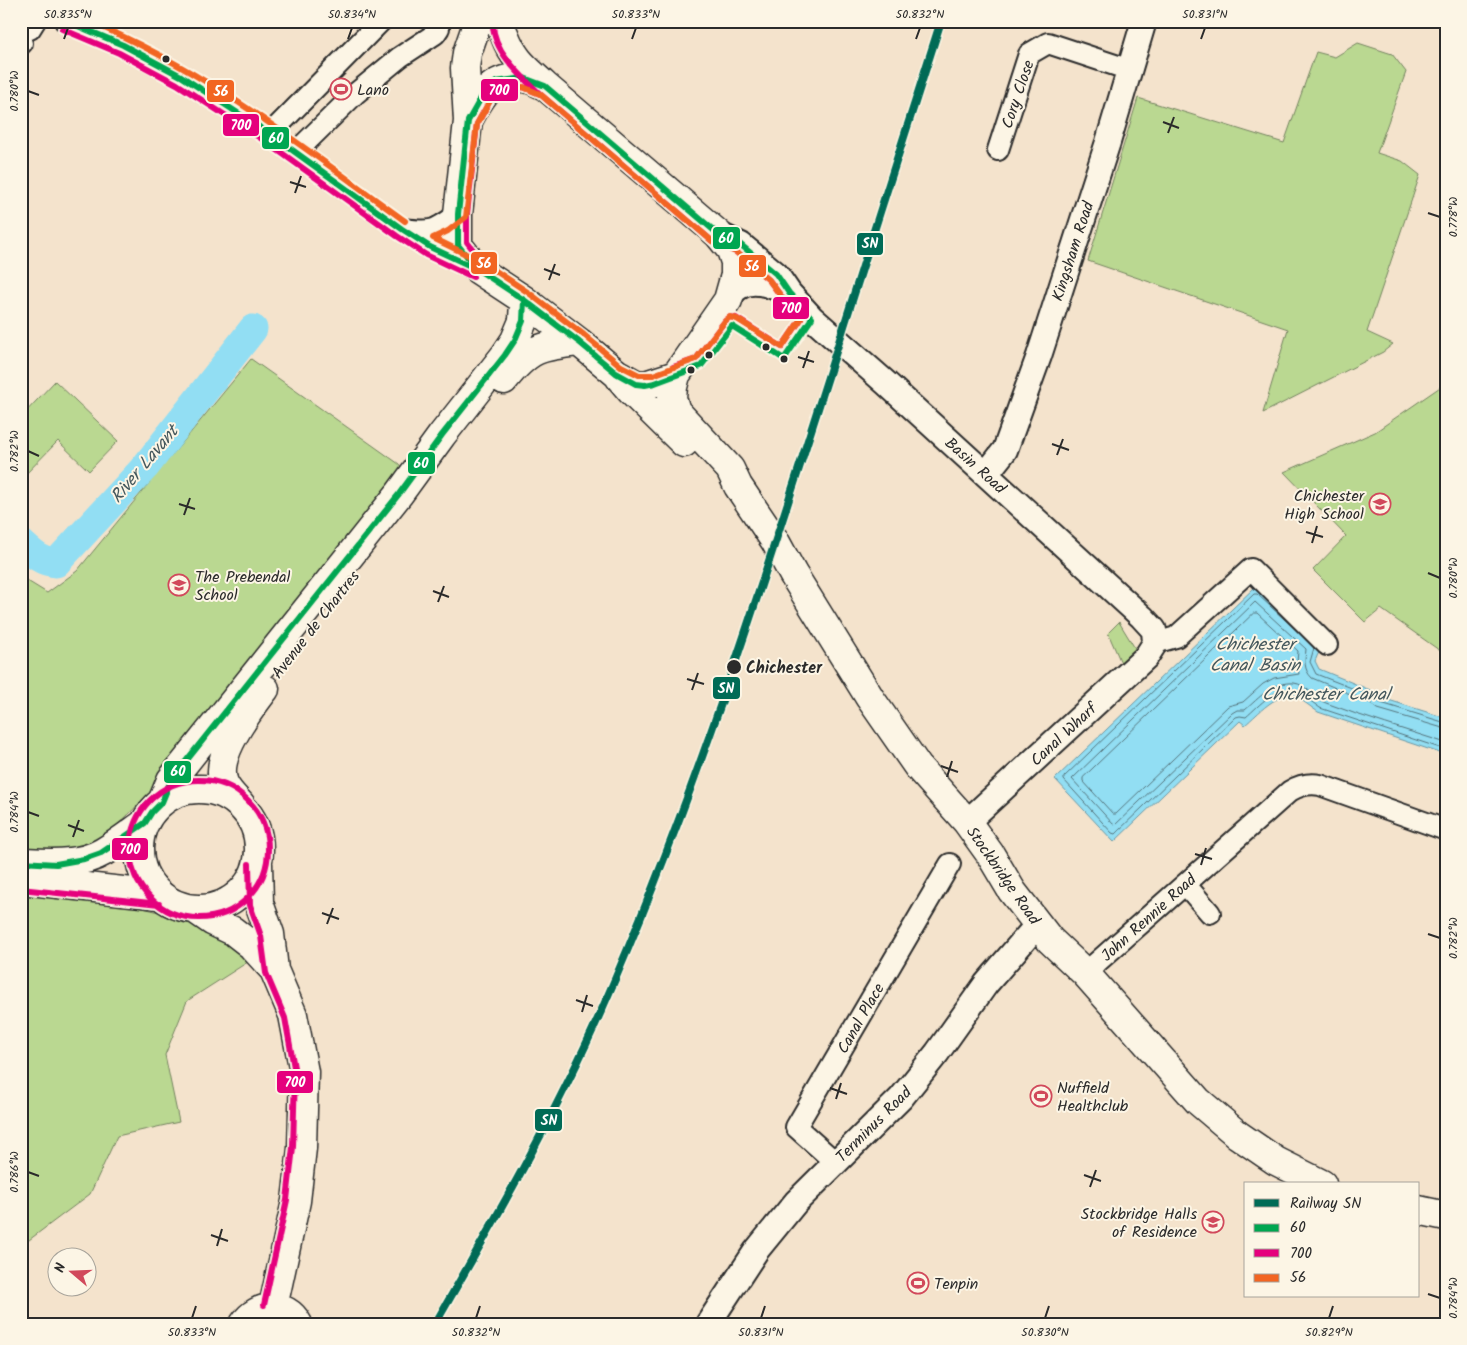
<svg xmlns="http://www.w3.org/2000/svg" width="1467" height="1345" viewBox="0 0 1467 1345" font-family="Kalam,sans-serif">
	<style>
		.green { fill: #bad891; stroke: #72825e }
		.water { fill: #92def3; stroke: #6996a3 }
		.lines { fill: none; stroke-linecap: round; stroke-linejoin: round }
		.shore { stroke: #54737b; stroke-width: 1 }
		.stream { stroke: #6996a3; stroke-width: 5 }
		.river { stroke: #92def3; stroke-width: 29 }
		.minor-casing { stroke: #2b2b2b; stroke-width: 24 }
		.tertiary-casing { stroke: #2b2b2b; stroke-width: 28 }
		.primary-casing { stroke: #2b2b2b; stroke-width: 31 }
		.minor { stroke: #fcf5e5; stroke-width: 20 }
		.tertiary { stroke: #fcf5e5; stroke-width: 24 }
		.primary { stroke: #fcf5e5; stroke-width: 28 }
		.bus-1-casing { stroke: #fcf5e5; stroke-width: 10 }
		.bus-2-casing { stroke: #fcf5e5; stroke-width: 10 }
		.bus-3-casing { stroke: #fcf5e5; stroke-width: 10 }
		.bus-1 { stroke: #00a651; stroke-width: 6 }
		.bus-2 { stroke: #e5007d; stroke-width: 6 }
		.bus-3 { stroke: #f26522; stroke-width: 6 }
		.rail-1-casing { stroke: #fcf5e5; stroke-width: 11 }
		.rail-1 { stroke: #006b56; stroke-width: 8 }
		.ticks { fill: none; stroke: #2b2b2b; stroke-width: 2 }
		.bus-dot { fill: #2b2b2b; stroke: #fcf5e5; stroke-width: 2 }
		.labels { text-anchor: middle; stroke-width: 4; stroke-linejoin: round; paint-order: stroke }
		.poi-label { font-size: 16px; fill: #2b2b2b; stroke: #fcf5e5; text-anchor: start }
		.street-label { font-size: 16px; fill: #2b2b2b; stroke: #fcf5e5 }
		.stop-label { font-size: 16px; font-weight: bold; fill: #2b2b2b; stroke: #fcf5e5; text-anchor: start }
		.water-label { font-size: 18px; font-style: italic; fill: #45585d; stroke: #fcf5e5 }
		.line-badge { stroke: #fcf5e5; stroke-width: 2 }
		.badge-label { font-size: 14px; text-anchor: middle; font-weight: bold; fill: #fff }
		.neatline { fill: none; stroke: #2b2b2b; stroke-width: 2 }
		.ticks-label { font-size: 12px; text-anchor: middle; fill: #2b2b2b }
	</style>
	<rect width="100%" height="100%" fill="#f4e3cc"/>
	<filter id="ink" filterUnits="userSpaceOnUse"><feTurbulence type="fractalNoise" baseFrequency=".02" numOctaves="2"/><feDisplacementMap in="SourceGraphic" scale="10" xChannelSelector="R" yChannelSelector="G"/><feConvolveMatrix kernelMatrix="1 2 1 2 8 2 1 2 1" color-interpolation-filters="sRGB"/></filter>
	<g filter="url(#ink)">
		<path class="green" d="M 1358,43 L 1392,54 L 1406,72 L 1377,153 L 1402,161 L 1420,175 L 1367,332 L 1393,344 L 1383,352 L 1263,413 L 1288,329 L 1088,261 L 1138,98 L 1284,143 L 1316,52 L 1335,57 Z
			M 251,359 L 399,464 L 407,476 L 167,773 C 146,795 112,838 83,847 C 63,853 42,851 21,851 L 21,577 L 47,593 L 77,571 Z
			M 55,381 L 118,441 L 89,471 L 58,441 L 21,479 L 21,417 Z
			M 1446,383 L 1446,655 L 1381,609 L 1365,622 L 1313,570 L 1346,536 L 1284,472 L 1375,432 Z
			M 1119,622 L 1136,650 L 1122,665 L 1108,633 Z
			M 21,892 L 47,894 L 139,907 L 191,920 L 254,958 L 187,1001 L 165,1055 L 179,1122 L 117,1136 L 90,1194 L 21,1246 Z"/>
		<path class="water" d="M 1256,586 L 1322,649 L 1318,654 L 1315,661 L 1319,669 L 1375,692 L 1382,698 L 1446,718 L 1446,755 L 1318,712 L 1293,694 C 1273,696 1260,712 1245,725 L 1240,721 L 1114,842 L 1055,779 Z"/>
		<g class="lines">
			<path class="shore" d="M 1254,613 L 1257,613 L 1298,651 L 1297,662 L 1299,674 L 1274,678 L 1263,684 L 1243,702 L 1228,706 L 1116,814 L 1113,814 L 1083,781 L 1083,778 Z
				M 1311,644 L 1257,594 L 1254,594 L 1064,777 L 1064,780 L 1112,833 L 1115,834 L 1236,717 L 1240,716 L 1246,717 C 1260,705 1276,685 1296,690 L 1320,708 L 1446,750
				M 1314,648 L 1310,662 L 1316,674 L 1372,696 L 1381,703 L 1446,723
				M 1446,729 L 1378,709 L 1369,702 L 1312,678 C 1303,669 1305,661 1306,649 L 1255,602 L 1072,779 L 1113,824 L 1115,825 L 1232,713 L 1237,710 L 1245,710 C 1259,698 1273,681 1294,683 C 1306,684 1315,699 1326,703 C 1365,718 1406,730 1446,743"/>
			<path class="stream" d="M 253,329 L 256,333"/>
			<path class="river" d="M 21,543 C 32,553 41,562 56,563 L 145,467 L 253,329"/>
			<g class="minor-casing">
				<path id="minor" d="M 65,21 L 123,45 L 181,76 L 270,134 L 305,160 L 402,229 L 430,247 L 473,267
					M 30,29 L 35,21
					M 21,44 L 22,43
					M 270,134 L 381,21
					M 998,150 L 1029,54 L 1048,43 L 1130,70
					M 295,153 L 355,94 L 400,57 L 435,34 L 439,28 L 439,21
					M 404,229 C 432,233 435,231 458,214
					M 1155,643 L 1176,637 L 1251,569 L 1327,645
					M 1185,884 L 1210,913
					M 1085,973 L 1290,791 C 1300,785 1309,783 1320,785 L 1446,830
					M 835,1162 L 796,1127 L 950,864"/>
			</g>
			<g class="tertiary-casing">
				<path id="tertiary" d="M 718,234 L 741,245 L 776,274 L 789,293 L 812,318 L 886,383 L 1142,617 L 1154,630 L 1155,643 L 1146,657 L 967,822
					M 728,300 C 731,296 734,290 738,288 C 753,276 774,287 789,293
					M 986,474 L 1005,450 L 1039,356 L 1108,142 L 1144,21
					M 708,1324 L 756,1251 L 796,1202 L 901,1098 L 937,1053 L 986,984 L 1038,924"/>
			</g>
			<g class="primary-casing">
				<path id="primary" d="M 502,21 C 500,27 503,31 505,36 C 514,60 526,68 544,85
					M 468,121 C 481,96 491,76 523,78 C 530,78 538,83 545,86 L 718,234 L 731,250 L 735,262 L 735,275 L 728,300 L 676,375 L 645,385 L 636,384 L 616,373 L 579,342 L 524,300 L 477,269 L 458,245 L 458,214 L 468,121 L 465,68 L 467,53 L 478,21
					M 676,375 L 673,387 L 672,398 L 676,411 L 730,469 L 738,486 L 775,541 L 793,574 L 870,698 L 918,767 L 967,822 L 990,854 L 1012,891 L 1050,940 L 1085,973 L 1198,1101 L 1238,1135 L 1276,1161 L 1322,1184
					M 620,378 L 631,391 L 684,443
					M 504,380 C 529,348 540,346 579,342
					M139 849a60 60 0 1 1 120 0a60 60 0 1 1-120 0Z
					M 162,802 L 171,780 L 399,494 L 442,435 L 505,355 L 515,340 L 523,321 L 524,300
					M 241,805 C 236,799 227,791 224,783 C 213,756 249,710 265,689
					M 21,862 C 48,863 79,866 103,852 C 117,844 131,833 145,823
					M 258,864 L 259,903 L 270,934 L 274,970 L 293,1015 L 304,1072 L 302,1148 L 296,1201 L 273,1307
					M 21,880 L 160,895
					M 196,910 L 212,921 L 233,931 L 251,945 L 274,970
					M 1418,1210 L 1446,1216
					M 244,1324 C 257,1304 286,1301 298,1324"/>
			</g>
			<use href="#minor" class="minor"/>
			<use href="#tertiary" class="tertiary"/>
			<use href="#primary" class="primary"/>
			<g class="bus-1-casing">
				<path id="bus-1" d="M 66,21 L 123,45 L 181,76 L 270,134 L 402,229 L 430,247 L 477,269
					M 524,78 L 545,86 L 718,234 L 741,245 L 776,274 L 789,293 L 812,318 L 784,359 L 732,326 L 701,366 L 655,383 L 645,385 L 636,384 L 616,373 L 579,342 L 524,300 L 477,269 L 458,245 L 458,214 L 468,121 L 485,91 L 496,82 Z
					M 21,862 L 56,864 L 84,859 L 101,853 L 145,823 L 152,812 L 162,802 L 171,780 L 399,494 L 442,435 L 505,355 L 515,340 L 523,321 L 524,300"/>
			</g>
			<g class="bus-2-casing">
				<path id="bus-2" d="M 493,21 C 491,49 521,76 539,93
					M 62,29 L 119,53 L 177,84 L 265,141 L 397,236 L 426,255 L 473,277
					M 484,264 L 467,242 L 467,214 L 477,124 L 492,97 L 500,90 L 523,87 L 540,94 L 712,241 L 736,252 L 769,280 L 783,299 L 801,319 L 782,347 L 736,318 L 730,317 L 725,321 L 696,359 L 673,367
					M130 849a69 69 0 1 1 138 0a69 69 0 1 1-138 0Z
					M 249,864 L 250,905 L 261,936 L 266,973 L 285,1018 L 295,1073 L 293,1147 L 287,1200 L 264,1305
					M 21,889 L 159,904"/>
			</g>
			<g class="bus-3-casing">
				<path id="bus-3" d="M 88,21 C 205,69 304,148 405,221
					M 523,87 L 540,94 L 712,241 L 736,252 L 769,280 L 783,299 L 801,319 L 782,347 L 737,319 L 730,317 L 725,321 L 696,359 L 653,375 L 639,375 L 621,366 L 584,335 L 529,293 L 482,262 L 433,238 L 448,231 L 466,217 L 477,124 L 492,97 L 500,90 Z"/>
			</g>
			<use href="#bus-1" class="bus-1"/>
			<use href="#bus-2" class="bus-2"/>
			<use href="#bus-3" class="bus-3"/>
			<g class="rail-1-casing">
				<path id="rail-1" d="M 435,1324 C 495,1220 555,1116 603,1007 C 693,802 761,589 828,377 C 865,258 903,140 941,21"/>
			</g>
			<use href="#rail-1" class="rail-1"/>
		</g>
	</g>
	<path class="ticks" d="M 64,39 L 68,28M 348,39 L 352,28M 632,39 L 636,28M 916,39 L 920,28M 1201,39 L 1205,28M 28,91 L 39,95M 1163,122 L 1179,128M 1168,133 L 1174,117M 290,182 L 306,187M 295,193 L 301,176M 1428,213 L 1440,217M 544,269 L 560,275M 549,280 L 555,264M 798,357 L 814,362M 803,368 L 809,351M 1052,444 L 1069,450M 28,451 L 39,456M 1057,455 L 1063,439M 179,504 L 195,509M 184,515 L 190,498M 1306,532 L 1323,537M 1312,543 L 1317,526M 1428,573 L 1440,578M 433,591 L 449,597M 438,602 L 444,586M 687,679 L 704,684M 692,690 L 698,673M 941,766 L 958,772M 947,777 L 952,761M 28,812 L 39,816M 68,825 L 84,831M 73,837 L 79,820M 1195,854 L 1212,859M 1201,865 L 1206,848M 322,913 L 339,919M 327,924 L 333,908M 1428,934 L 1440,938M 576,1000 L 593,1006M 582,1012 L 587,995M 830,1088 L 847,1094M 836,1099 L 841,1083M 28,1172 L 39,1176M 1084,1175 L 1101,1181M 1090,1187 L 1096,1170M 211,1235 L 228,1241M 217,1246 L 222,1229M 1428,1294 L 1440,1298M 192,1318 L 196,1306M 476,1318 L 480,1306M 761,1318 L 765,1306M 1045,1318 L 1049,1306M 1329,1318 L 1333,1306"/>
	<defs>
		<g id="stadium-ring" transform="scale(1.125)"><circle r="9.5" fill="#fcf5e5" stroke="#d1495b" stroke-width="1.5"/><path d="M0-5a6.5 5 0 1 0 0 10a6.5 5 0 1 0 0-10ZM-3.5-1.8h7v3.6h-7Z" fill="#d1495b"/></g>
		<g id="school-ring" transform="scale(1.125)"><circle r="9.5" fill="#fcf5e5" stroke="#d1495b" stroke-width="1.5"/><path d="M0-5L7-2L0 1L-7-2ZM-4 1L0 2.5L4 1V4Q0 6-4 4Z" fill="#d1495b"/></g>
		<g id="university-ring" transform="scale(1.125)"><circle r="9.5" fill="#fcf5e5" stroke="#d1495b" stroke-width="1.5"/><path d="M0-5L7-2L0 1L-7-2ZM-4 1L0 2.5L4 1V4Q0 6-4 4Z" fill="#d1495b"/></g>
	</defs>
	<g fill-rule="evenodd">
		<use href="#stadium-ring" x="341" y="89"/>
		<use href="#school-ring" x="1380" y="504"/>
		<use href="#school-ring" x="179" y="585"/>
		<use href="#stadium-ring" x="1041" y="1096"/>
		<use href="#university-ring" x="1213" y="1222"/>
		<use href="#stadium-ring" x="918" y="1283"/>
	</g>
	<g class="bus-dot">
		<circle cx="166" cy="59" r="4.5"/>
		<circle cx="766" cy="347" r="4.5"/>
		<circle cx="709" cy="355" r="4.5"/>
		<circle cx="784" cy="359" r="4.5"/>
		<circle cx="691" cy="370" r="4.5"/>
		<circle cx="734" cy="667" r="8"/>
	</g>
	<g class="labels">
		<g class="poi-label">
			<text x="357" y="95">Lano</text>
			<text x="1364" y="501" text-anchor="end">Chichester<tspan x="1364" dy="18">High School</tspan></text>
			<text x="195" y="582">The Prebendal<tspan x="195" dy="18">School</tspan></text>
			<text x="1057" y="1093">Nuffield<tspan x="1057" dy="18">Healthclub</tspan></text>
			<text x="1197" y="1219" text-anchor="end">Stockbridge Halls<tspan x="1197" dy="18">of Residence</tspan></text>
			<text x="934" y="1289">Tenpin</text>
		</g>
		<g class="street-label">
			<text transform="translate(1017 94) rotate(-71)" y="6">Cory Close</text>
			<text transform="translate(1072 251) rotate(-72)" y="6">Kingsham Road</text>
			<text transform="translate(976 465) rotate(42)" y="6">Basin Road</text>
			<text transform="translate(315 624) rotate(-52)" y="6">Avenue de Chartres</text>
			<text transform="translate(1063 734) rotate(-43)" y="6">Canal Wharf</text>
			<text transform="translate(1004 875) rotate(55)" y="6">Stockbridge Road</text>
			<text transform="translate(1148 917) rotate(-42)" y="6">John Rennie Road</text>
			<text transform="translate(860 1018) rotate(-60)" y="6">Canal Place</text>
			<text transform="translate(873 1124) rotate(-45)" y="6">Terminus Road</text>
		</g>
		<g class="stop-label">
			<text x="746" y="673">Chichester</text>
		</g>
		<g class="water-label">
			<text transform="translate(144 464) rotate(-50)" y="6">River Lavant</text>
			<text x="1255" y="650">Chichester<tspan x="1255" dy="21">Canal Basin</tspan></text>
			<text x="1326" y="700">Chichester Canal</text>
		</g>
	</g>
	<g class="line-badge">
		<rect x="480" y="78" width="39" height="24" rx="5" fill="#e5007d"/>
		<rect x="206" y="79" width="29" height="24" rx="5" fill="#f26522"/>
		<rect x="222" y="113" width="38" height="24" rx="5" fill="#e5007d"/>
		<rect x="261" y="126" width="29" height="24" rx="5" fill="#00a651"/>
		<rect x="712" y="226" width="29" height="24" rx="5" fill="#00a651"/>
		<rect x="856" y="232" width="28" height="24" rx="5" fill="#006b56"/>
		<rect x="470" y="251" width="28" height="24" rx="5" fill="#f26522"/>
		<rect x="738" y="254" width="29" height="24" rx="5" fill="#f26522"/>
		<rect x="772" y="296" width="38" height="24" rx="5" fill="#e5007d"/>
		<rect x="407" y="451" width="29" height="24" rx="5" fill="#00a651"/>
		<rect x="712" y="676" width="29" height="24" rx="5" fill="#006b56"/>
		<rect x="163" y="760" width="29" height="24" rx="5" fill="#00a651"/>
		<rect x="111" y="837" width="38" height="24" rx="5" fill="#e5007d"/>
		<rect x="276" y="1070" width="38" height="24" rx="5" fill="#e5007d"/>
		<rect x="534" y="1108" width="29" height="24" rx="5" fill="#006b56"/>
	</g>
	<g class="badge-label">
		<text x="499" y="95">700</text>
		<text x="221" y="96">56</text>
		<text x="241" y="130">700</text>
		<text x="276" y="143">60</text>
		<text x="726" y="243">60</text>
		<text x="870" y="248">SN</text>
		<text x="484" y="268">56</text>
		<text x="752" y="271">56</text>
		<text x="791" y="313">700</text>
		<text x="421" y="468">60</text>
		<text x="726" y="693">SN</text>
		<text x="178" y="776">60</text>
		<text x="130" y="854">700</text>
		<text x="295" y="1087">700</text>
		<text x="549" y="1125">SN</text>
	</g>
	<rect width="1467" height="1345" fill="none" stroke="#fcf5e5" stroke-width="55"/>
	<rect x="1244" y="1182" width="175" height="115" fill="#fcf5e5" stroke="#a8a49b"/>
	<rect x="1254" y="1199" width="25" height="8" fill="#006b56" stroke="#a8a49b"/>
	<text x="1290" y="1208" font-size="15" fill="#2b2b2b">Railway SN</text>
	<rect x="1254" y="1224" width="25" height="8" fill="#00a651" stroke="#a8a49b"/>
	<text x="1290" y="1232" font-size="15" fill="#2b2b2b">60</text>
	<rect x="1254" y="1249" width="25" height="8" fill="#e5007d" stroke="#a8a49b"/>
	<text x="1290" y="1258" font-size="15" fill="#2b2b2b">700</text>
	<rect x="1254" y="1274" width="25" height="8" fill="#f26522" stroke="#a8a49b"/>
	<text x="1290" y="1282" font-size="15" fill="#2b2b2b">56</text>
	<g transform="translate(72 1272) rotate(289)"><circle r="24" fill="#fcf5e5" stroke="#a8a49b"/>
	<path d="M0-4L9 19L0 12L-9 19Z" fill="#d1495b"/>
	<text y="-8" font-size="14" font-weight="bold" text-anchor="middle" fill="#2b2b2b">N</text>
	</g>
	<rect x="28" y="28" width="1412" height="1290" class="neatline"/>
	<g class="ticks-label">
		<text x="68" y="18">50.835°N</text>
		<text x="352" y="18">50.834°N</text>
		<text x="636" y="18">50.833°N</text>
		<text x="920" y="18">50.832°N</text>
		<text x="1205" y="18">50.831°N</text>
		<text transform="translate(14 91) rotate(-90)" y="4">0.780°W</text>
		<text transform="translate(1453 217) rotate(-90)" y="4">0.778°W</text>
		<text transform="translate(14 451) rotate(-90)" y="4">0.782°W</text>
		<text transform="translate(1453 578) rotate(-90)" y="4">0.780°W</text>
		<text transform="translate(14 812) rotate(-90)" y="4">0.784°W</text>
		<text transform="translate(1453 938) rotate(-90)" y="4">0.782°W</text>
		<text transform="translate(14 1172) rotate(-90)" y="4">0.786°W</text>
		<text transform="translate(1453 1298) rotate(-90)" y="4">0.784°W</text>
		<text x="192" y="1336">50.833°N</text>
		<text x="476" y="1336">50.832°N</text>
		<text x="761" y="1336">50.831°N</text>
		<text x="1045" y="1336">50.830°N</text>
		<text x="1329" y="1336">50.829°N</text>
	</g>
</svg>
